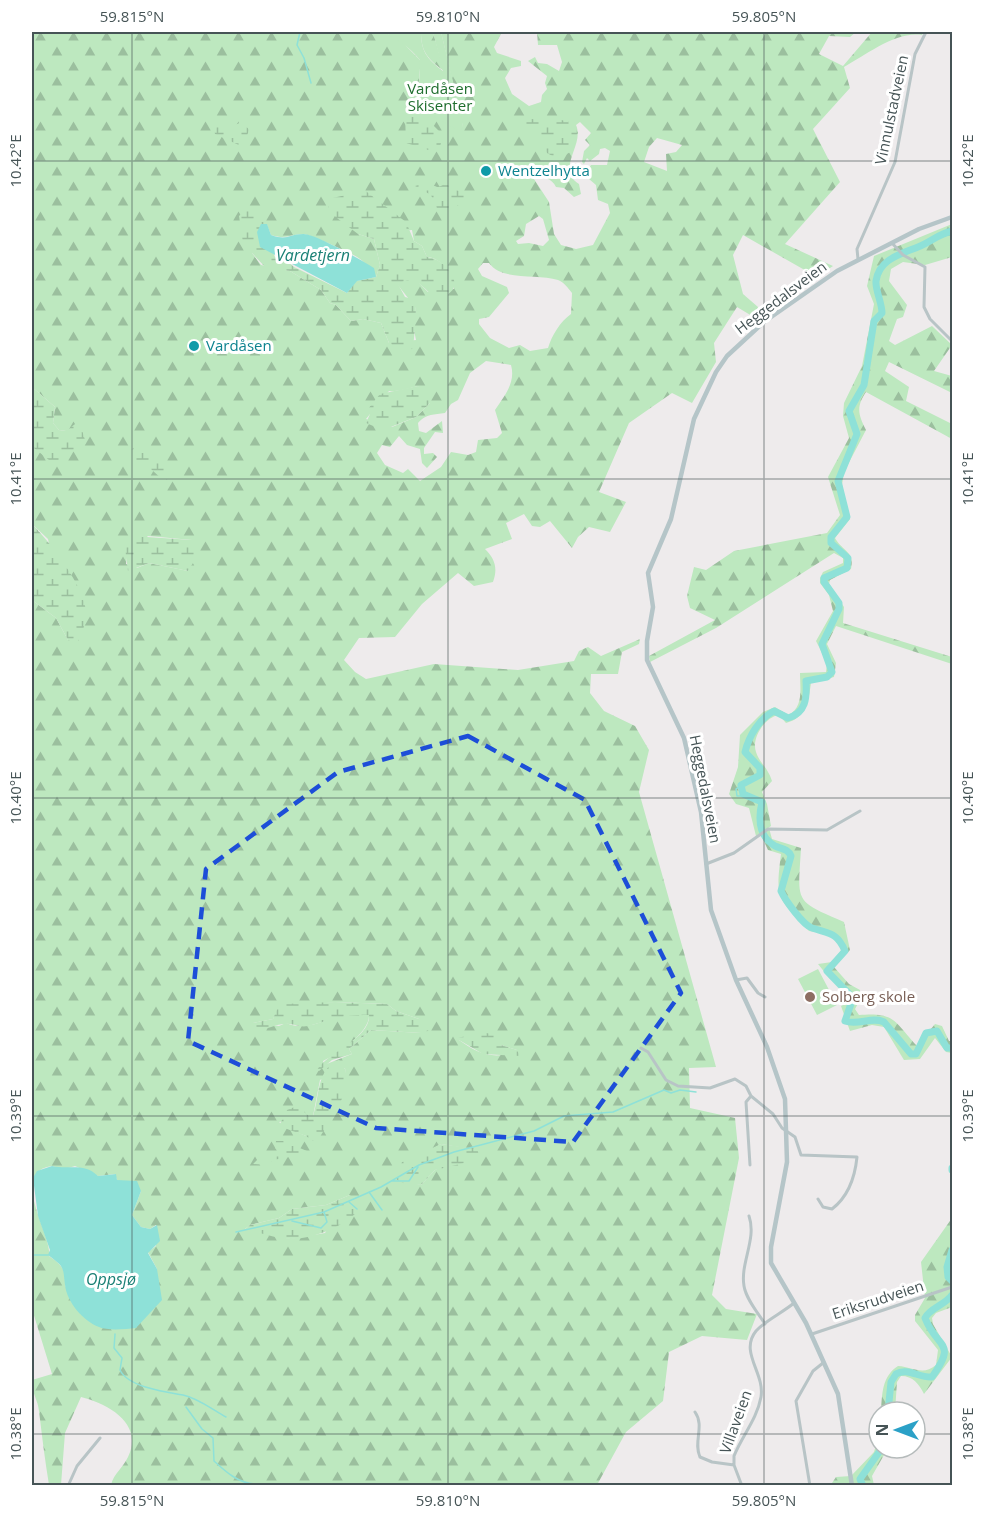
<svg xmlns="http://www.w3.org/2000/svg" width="984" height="1517" viewBox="0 0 984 1517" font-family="'Open Sans',sans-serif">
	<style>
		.forest { fill: url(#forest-firs); fill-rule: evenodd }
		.wetland { fill: url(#wetland-marsh) }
		.green { fill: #bde8bf }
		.water { fill: #8ee1d8 }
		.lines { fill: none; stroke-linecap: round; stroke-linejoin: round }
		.stream { stroke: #8ee1d8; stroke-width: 1.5 }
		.river { stroke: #8ee1d8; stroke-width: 7 }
		.street { stroke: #b8c4c6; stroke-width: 3 }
		.secondary { stroke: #b5c5c8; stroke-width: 4.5 }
		.marked { fill: none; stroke: #1d4ed8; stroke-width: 4.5; stroke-dasharray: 12 8; stroke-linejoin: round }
		.ticks { fill: none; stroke: #465456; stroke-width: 1.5; stroke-opacity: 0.45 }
		.culture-dot { fill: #0f9aa8; stroke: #fff; stroke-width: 2 }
		.education-dot { fill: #8d6e63; stroke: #fff; stroke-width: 2 }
		.labels { text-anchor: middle; stroke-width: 6; stroke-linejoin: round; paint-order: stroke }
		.park-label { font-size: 15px; fill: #1f6e2e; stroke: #fff }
		.street-label { font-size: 15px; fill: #465456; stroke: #fff }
		.culture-label { font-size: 15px; fill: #0d838f; stroke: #fff; text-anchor: start }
		.education-label { font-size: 15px; fill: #785e54; stroke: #fff; text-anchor: start }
		.water-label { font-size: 16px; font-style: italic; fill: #1a8075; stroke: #fff }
		.neatline { fill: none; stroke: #465456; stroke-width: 2 }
		.ticks-label { font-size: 15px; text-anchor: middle; fill: #465456 }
	</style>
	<defs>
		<pattern id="forest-firs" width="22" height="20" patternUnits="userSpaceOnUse" patternTransform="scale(1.5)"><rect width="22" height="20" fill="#bde8bf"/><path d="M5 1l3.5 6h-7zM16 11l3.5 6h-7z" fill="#9bbf9e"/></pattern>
		<pattern id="wetland-marsh" width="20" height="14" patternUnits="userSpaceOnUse" patternTransform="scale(1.5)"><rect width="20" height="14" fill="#bde8bf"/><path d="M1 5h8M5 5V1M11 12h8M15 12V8" fill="none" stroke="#9bbf9e"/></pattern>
	</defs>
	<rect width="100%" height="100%" fill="#eeebec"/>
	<path class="forest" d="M 32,32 L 384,32 L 400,40 L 420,60 C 421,67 419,72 419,79 C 421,106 436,123 463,127 L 441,32 L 502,32 L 494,47 L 497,53 L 521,61 L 521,66 L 511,68 L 505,78 L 512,94 L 529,106 L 541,102 L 542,95 L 547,89 L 545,83 L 547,76 L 528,61 L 535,57 L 538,63 L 547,64 L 559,71 L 562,62 L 557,45 L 538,45 L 537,32 L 856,32 L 850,37 L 829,36 L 819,54 L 843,66 L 872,32 L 924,32 L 922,35 C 896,31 866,55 844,67 L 850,88 L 813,129 L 840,182 L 785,244 L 833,266 L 817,277 L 743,235 L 733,255 L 743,294 L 758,307 L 757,319 L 737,307 L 714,343 L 716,362 L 692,403 L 672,393 L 629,423 L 599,492 L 626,502 L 610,532 L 589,527 L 578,537 L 572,548 L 550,521 L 540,527 L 532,526 L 524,514 L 506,523 L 512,539 L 485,549 C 495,559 498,568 493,582 L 474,586 L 458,573 L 422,604 L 395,637 L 359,638 L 344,660 L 355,672 L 366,679 L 434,664 L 518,670 L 574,661 L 579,651 L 588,647 L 601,656 L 640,639 L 639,644 L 622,652 L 618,674 L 591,674 L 590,693 L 604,711 L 635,726 L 649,750 L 639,792 L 716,1067 L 689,1068 L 690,1108 L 735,1118 L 739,1158 L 712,1295 L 726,1309 L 757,1314 L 747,1340 L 702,1336 L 669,1352 L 663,1401 L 626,1432 L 597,1485 L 111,1485 C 114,1473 123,1468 128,1457 C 144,1424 109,1404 81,1397 L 65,1433 L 61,1485 L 49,1485 C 45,1461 42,1436 39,1411 C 38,1400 31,1392 32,1380 L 52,1374 L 32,1309 L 32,600 L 56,618 L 68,640 L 48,539 L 32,524 L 32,437 L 34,448 L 66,431 L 59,430 L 53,423 L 55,407 L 32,387 ZM 580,122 L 591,133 L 585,140 L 590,145 L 584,151 L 582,162 L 584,164 L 587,158 L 590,161 L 599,154 L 600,149 L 605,148 L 610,151 L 607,165 L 591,165 L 587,171 L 589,179 L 596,185 L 598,200 L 608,204 L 610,213 L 593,245 L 576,249 L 561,245 L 554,234 L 549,202 L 534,179 L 534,176 C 543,177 552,178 556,187 L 564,188 L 574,197 L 581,194 L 579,184 C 555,169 585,145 576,125 ZM 657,138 L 682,145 L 676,152 L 666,154 L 667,171 L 644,162 L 649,147 ZM 539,216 L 543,219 L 549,240 L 543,246 L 529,243 L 518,244 L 516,241 L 524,236 L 526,224 ZM 260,221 L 267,225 L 271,235 C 288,240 289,234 304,234 C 309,234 356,255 360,259 C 366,263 371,272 376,277 L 380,265 L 374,239 L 358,234 L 412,230 L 414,241 L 422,246 L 427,257 C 442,258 453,275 454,289 L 428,292 L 416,280 L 405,279 L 397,284 L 416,308 L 413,325 L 416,340 L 389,343 L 381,323 L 363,319 L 351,321 L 336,305 L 330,303 L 321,290 L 290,271 L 261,265 L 252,253 ZM 483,263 L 489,263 C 503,282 538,273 558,280 C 564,282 568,288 572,293 L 571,314 C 560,322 552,335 548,348 L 530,351 L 520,345 L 509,348 L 490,338 L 479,324 L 479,319 L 489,317 L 509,293 L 507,287 L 482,276 L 478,269 ZM 486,361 L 511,365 C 516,383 504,396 495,410 L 502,433 L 497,438 L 478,440 L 476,452 L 468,455 L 451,452 L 441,467 L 420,481 L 408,469 L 403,473 L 385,465 L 377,453 L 382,445 L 390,447 L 399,436 L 407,445 L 420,449 L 422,463 L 427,468 L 437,457 L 433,453 L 424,454 L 424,448 L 435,432 L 443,433 L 442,421 L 426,433 L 419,431 L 418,423 C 427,413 434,415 445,413 L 451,404 L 458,400 L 470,373 ZM 418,386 L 430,395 L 430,403 L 416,417 L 392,427 L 366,419 L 389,391 C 397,392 410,388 418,386 ZM 148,536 L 192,540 L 188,571 L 149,563 L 137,568 L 126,564 L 127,557 ZM 335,1002 L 387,1004 L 396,1011 L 419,1019 L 421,1033 L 371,1030 L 349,1049 L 352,1054 L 324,1065 L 323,1061 C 338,1054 370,1032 369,1015 C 362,1015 352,1013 345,1014 C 325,1019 308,1032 286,1023 L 279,1026 L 253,1023 L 273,1019 L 279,1008 ZM 459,1040 L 501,1045 L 517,1050 C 496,1061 478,1054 459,1040 ZM 345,1068 C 349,1101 331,1117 306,1136 L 285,1127 L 279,1122 L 313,1116 L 320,1080 ZM 441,1144 L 477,1150 L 435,1170 L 421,1185 L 397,1179 L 401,1167 ZM 51,1166 L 65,1169 L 75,1166 L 98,1176 L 115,1174 L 117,1180 L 141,1191 L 132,1215 L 141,1227 L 150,1229 L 156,1225 L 156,1246 L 148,1252 L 157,1269 L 136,1328 L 109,1327 L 65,1286 C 67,1270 61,1264 49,1256 C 53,1236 8,1173 51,1166 ZM 350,1195 L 325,1233 L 290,1239 L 245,1229 L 250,1225 L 279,1218 L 292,1209 L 326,1205 Z
		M 421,32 L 433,32 L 444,71 C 428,59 421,52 421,32 Z
		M 952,224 L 952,257 L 925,265 L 903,262 L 891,269 L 889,281 L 907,305 L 903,317 L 897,319 L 889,341 L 895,345 L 932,326 L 952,345 L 934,371 L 952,376 L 952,393 L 889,362 L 885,371 L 909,387 L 906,401 L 952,424 L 952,439 L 866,392 C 856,407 858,414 866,430 L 844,472 L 842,485 L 850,519 L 835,538 C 842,551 855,551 851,569 L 830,580 L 829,584 L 844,607 L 843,623 L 952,657 L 952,664 L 836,626 L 827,644 L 836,663 L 834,677 L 811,683 C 808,703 807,717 786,723 L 779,715 C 765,717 751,738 756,752 C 759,762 768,768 772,781 L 762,792 L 767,804 L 771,826 L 756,836 L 749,808 L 736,804 L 729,794 L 738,767 L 740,735 L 763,712 L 775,707 L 788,715 C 804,708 800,688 800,673 L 826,672 L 827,663 L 816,641 L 833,611 L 829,595 L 820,583 L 820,578 L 823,572 L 843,563 L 843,558 L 834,553 L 716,628 L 650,662 L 649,656 L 715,620 L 690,608 L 687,596 L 694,567 L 706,570 L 734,551 L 827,533 L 840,515 L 828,477 L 849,438 L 843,416 L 844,403 L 862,366 L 874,304 L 867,286 L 874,256 Z
		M 769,828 L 772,839 L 801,848 C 798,903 793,900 844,922 L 850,950 L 834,967 L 849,984 L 860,990 L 860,1000 L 855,1009 L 859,1015 C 895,1012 894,1021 917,1046 L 935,1024 L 942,1026 L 949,1041 L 952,1041 L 952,1053 L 946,1052 L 935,1038 L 920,1059 L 904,1060 L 884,1027 L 872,1025 L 850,1031 L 841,1006 L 851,1001 L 851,992 L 830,979 L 818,964 L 832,962 L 842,949 L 830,934 L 809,931 C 778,897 775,901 781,854 L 768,850 L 760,833 Z
		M 952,1218 L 952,1307 L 936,1313 L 932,1318 L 933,1324 L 952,1357 L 924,1394 C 919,1384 913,1376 901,1376 L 897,1382 L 895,1412 L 881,1412 C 882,1394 882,1376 898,1366 C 913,1367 923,1376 936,1365 L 938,1350 L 915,1321 L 915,1315 L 925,1298 L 921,1262 Z
		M 879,1435 L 879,1448 L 888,1448 L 872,1476 L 874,1485 L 830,1486 L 836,1477 L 851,1476 L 874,1452 Z"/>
	<path class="wetland" d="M 425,107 L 433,125 L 440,132 L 438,138 L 441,143 L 439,150 L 435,152 L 406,143 L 405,115 L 407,112 L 414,113 Z
		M 550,117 L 573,123 L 578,133 L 572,141 L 572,151 L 558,159 L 547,153 L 535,134 L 522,131 L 518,122 L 520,118 L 543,120 Z
		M 212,120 L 233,127 L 242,120 L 249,130 L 243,147 L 215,134 Z
		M 424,183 L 438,187 L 446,184 L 464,194 L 464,199 L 453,210 L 438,211 L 431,195 L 415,186 Z
		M 353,187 L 363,189 L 406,222 L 414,241 L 422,246 L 427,257 C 449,259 472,295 435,297 C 422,288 416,273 398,284 L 405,297 L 416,300 C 416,310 415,342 412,349 L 404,352 L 389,343 L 381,323 L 363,319 L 351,321 L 336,305 L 330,303 L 321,290 L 290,271 L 266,268 L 252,253 L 244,249 L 239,216 L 246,209 L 267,224 L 261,224 L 275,257 L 287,261 L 294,267 L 347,293 L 356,281 L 376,277 L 380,265 L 374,239 L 358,234 L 329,212 L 328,199 L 346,195 L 346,190 Z
		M 418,386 L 432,390 L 430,403 L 416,417 L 383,430 L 366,423 L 370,414 L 368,409 L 380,394 Z
		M 32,387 L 55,407 L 53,423 L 59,430 L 66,431 L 79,421 L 86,443 L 54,464 L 34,448 L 32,437 Z
		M 137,445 L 164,467 L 169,478 L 164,481 L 152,470 L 129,459 L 131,450 Z
		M 32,524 C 49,541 86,588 86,613 C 86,623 82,635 76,644 L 68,640 L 56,618 L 32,600 Z
		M 132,536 L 192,540 L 198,555 L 188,571 L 149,563 L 128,571 L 124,539 Z
		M 335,1002 L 387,1004 L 396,1011 L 419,1019 L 431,1030 L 421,1033 L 371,1030 L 349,1049 L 352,1054 L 332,1060 L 319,1071 L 317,1070 C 329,1051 371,1038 369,1015 C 345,1014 331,1020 308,1026 C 299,1028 293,1023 285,1024 C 274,1024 263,1033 253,1027 L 253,1023 L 273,1019 L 278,1007 L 284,1004 Z
		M 482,1032 L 495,1035 L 501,1045 L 517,1050 L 520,1056 L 483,1054 L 459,1040 L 458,1038 Z
		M 339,1060 C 360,1081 332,1117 320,1137 L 313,1141 L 306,1136 L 279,1126 L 287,1110 L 297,1106 L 309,1116 L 313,1116 C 320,1096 316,1069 339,1060 Z
		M 276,1141 L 283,1141 L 307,1151 L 305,1154 L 273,1160 L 268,1165 L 253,1164 L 260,1157 L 275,1155 L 279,1151 L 275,1148 Z
		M 441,1144 L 477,1149 L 480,1157 L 477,1160 L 435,1170 L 421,1185 L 403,1183 L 396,1179 L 402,1162 Z
		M 350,1195 L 360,1209 C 343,1227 316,1238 291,1239 C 277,1239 259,1232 244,1230 L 250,1225 L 279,1218 L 292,1209 L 326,1205 Z"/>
	<path class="green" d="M 384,32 L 421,32 C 421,51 427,59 443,71 L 433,32 L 441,32 L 462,118 L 463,127 L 460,131 L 436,118 L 423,103 L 419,85 L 420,60 C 410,47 397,40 384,32 Z
		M 818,969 L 837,1005 L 817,1015 L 798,979 Z"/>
	<path class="water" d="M 261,224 L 267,224 L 271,235 C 288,241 289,234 303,234 C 314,233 363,261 374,268 L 376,277 L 357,281 L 347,293 L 260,247 L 257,232 Z
		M 52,1166 C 69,1170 84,1162 98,1176 L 116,1174 L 117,1180 L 137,1181 L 141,1191 L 132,1215 L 141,1227 L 150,1229 L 157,1225 L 160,1241 L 148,1253 L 157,1269 L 162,1300 L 136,1328 C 126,1329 108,1331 99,1327 C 83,1321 67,1302 65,1285 C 63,1266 64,1267 48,1255 L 50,1250 L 38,1216 L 33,1178 L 37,1171 Z"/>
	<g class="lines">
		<path class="stream" d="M 300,32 L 297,45 L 304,58 L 311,83
			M 741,785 L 736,789 L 737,796 L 747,796
			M 392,1181 L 409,1181 L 418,1167
			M 369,1192 L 382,1210
			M 349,1202 L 357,1209
			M 292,1221 L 321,1228 L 327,1222 L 324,1212
			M 236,1232 L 324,1212 L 381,1187 L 419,1165 L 454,1152 L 534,1131 L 564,1116 L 613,1112 L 664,1090 L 671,1093 L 680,1090 L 696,1092
			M 32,1255 L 48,1255
			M 115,1334 L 114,1348 L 122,1358 L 120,1370 C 128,1387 165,1392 183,1395 C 198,1398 213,1410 226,1417
			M 186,1407 L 202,1429 L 213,1438 L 214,1461 C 226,1472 238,1483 255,1484"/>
		<path class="river" d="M 952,231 C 938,234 931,242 918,247 C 901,254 879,259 876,281 C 875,289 882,303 882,313 L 874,321 L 864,385 L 849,411 L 857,434 L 838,481 L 847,517 L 831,537 L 831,543 L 848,558 L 847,568 L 824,578 L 824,582 L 839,603 L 839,609 L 822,644 L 832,672 L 827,677 L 806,681 C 807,698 806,713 788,718 L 774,711 C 759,719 749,736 745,752 L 760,768 L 760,775 L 741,785 L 743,794 L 762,802 C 758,819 758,836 775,846 C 782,849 788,849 791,856 L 781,891 C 785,900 803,925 812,928 C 829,934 837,932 845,951 L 827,971 L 853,998 L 845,1021 C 858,1026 872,1016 884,1022 L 911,1054 L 916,1054 L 926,1033 L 937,1031 L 947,1048 L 952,1048
			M 952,1168 L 952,1170
			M 952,1250 L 947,1267 L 948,1277 L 952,1281
			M 888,1412 L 891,1382 L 896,1374 C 907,1367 919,1378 932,1377 C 958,1341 937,1349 925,1318 C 930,1308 945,1305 952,1295
			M 863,1486 L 860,1479 L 882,1448"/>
		<path class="street" d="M 892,243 L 903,255 L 925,267 L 924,307 L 930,319 L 952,341
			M 858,259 L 857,249 L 895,162 L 915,54 L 926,32
			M 706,864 L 734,853 L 768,829 L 827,830 L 860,811
			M 736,980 L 747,978 L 758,993 L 765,997
			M 641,1048 L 648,1052 L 666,1080 L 678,1086 L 710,1088 L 735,1079 L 746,1086 L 751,1096
			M 750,1165 L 746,1102 L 751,1096 L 773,1114 L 782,1128 L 795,1137 L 801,1155 L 857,1157 C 855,1177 849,1196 832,1209 L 823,1207 L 818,1199
			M 749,1216 C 757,1239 740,1263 744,1286 C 746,1299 758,1313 765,1324
			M 812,1334 L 952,1287
			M 695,1412 C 705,1426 693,1442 700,1457 L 712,1462 L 734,1465
			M 68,1486 L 77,1466 L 100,1438
			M 635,1486 L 651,1486
			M 742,1486 L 734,1465 L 734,1456 C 742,1436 757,1419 761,1397 C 765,1373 739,1352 756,1331 C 766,1320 782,1313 794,1303
			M 750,1486 L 764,1486
			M 810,1486 L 796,1401 L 813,1371 L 823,1363"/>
		<path class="secondary" d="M 852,1486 L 838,1394 L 806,1323 L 771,1263 L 771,1247 L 787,1162 L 785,1099 L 767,1047 L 736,980 L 711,910 L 701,812 L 684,738 L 647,660 L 647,641 L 653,607 L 648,573 L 671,519 L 694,419 L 716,372 L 727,356 L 764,322 L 837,271 L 919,229 L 952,217"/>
	</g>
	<path class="marked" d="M 468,736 L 585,800 L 681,993 L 573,1142 L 376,1128 L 188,1041 L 206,869 L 338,772 Z"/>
	<path class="ticks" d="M 132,32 L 132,1486M 448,32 L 448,1486M 764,32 L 764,1486M 32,161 L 952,161M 32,479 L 952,479M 32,798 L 952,798M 32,1116 L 952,1116M 32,1434 L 879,1434M 915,1434 L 952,1434"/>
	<g class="culture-dot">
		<circle cx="486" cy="171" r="6"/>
		<circle cx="194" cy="346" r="6"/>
	</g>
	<circle class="education-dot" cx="810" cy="997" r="6"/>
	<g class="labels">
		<g class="park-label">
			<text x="440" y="94">Vardåsen<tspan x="440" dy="17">Skisenter</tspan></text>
		</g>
		<g class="street-label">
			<text transform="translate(892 110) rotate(-78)" y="5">Vinnulstadveien</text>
			<text transform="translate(781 298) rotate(-37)" y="5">Heggedalsveien</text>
			<text transform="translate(705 789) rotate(79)" y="5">Heggedalsveien</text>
			<text transform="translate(878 1300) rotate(-18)" y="5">Eriksrudveien</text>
			<text transform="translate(736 1422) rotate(-70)" y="5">Villaveien</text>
		</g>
		<g class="culture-label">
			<text x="498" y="176">Wentzelhytta</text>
			<text x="206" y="351">Vardåsen</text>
		</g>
		<g class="education-label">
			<text x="822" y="1002">Solberg skole</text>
		</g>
		<g class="water-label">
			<text x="313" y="261">Vardetjern</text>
			<text x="111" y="1285">Oppsjø</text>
		</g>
	</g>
	<rect width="984" height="1517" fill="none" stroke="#ffffff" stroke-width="66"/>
	<g transform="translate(897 1430) rotate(270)"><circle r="28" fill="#ffffff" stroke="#b5bbbb" stroke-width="1.5"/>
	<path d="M0-4.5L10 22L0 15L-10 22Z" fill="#2ba1c7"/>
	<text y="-9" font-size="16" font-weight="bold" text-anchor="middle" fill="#465456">N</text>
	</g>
	<rect x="33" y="33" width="918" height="1451" class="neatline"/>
	<g class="ticks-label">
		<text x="132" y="22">59.815°N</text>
		<text x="448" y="22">59.810°N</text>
		<text x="764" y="22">59.805°N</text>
		<text transform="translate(968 161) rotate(-90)" y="5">10.42°E</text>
		<text transform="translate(16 161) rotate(-90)" y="5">10.42°E</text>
		<text transform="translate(968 479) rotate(-90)" y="5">10.41°E</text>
		<text transform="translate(16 479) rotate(-90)" y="5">10.41°E</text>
		<text transform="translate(968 798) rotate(-90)" y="5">10.40°E</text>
		<text transform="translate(16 798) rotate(-90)" y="5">10.40°E</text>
		<text transform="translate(16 1116) rotate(-90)" y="5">10.39°E</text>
		<text transform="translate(968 1116) rotate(-90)" y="5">10.39°E</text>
		<text transform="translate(16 1434) rotate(-90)" y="5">10.38°E</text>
		<text transform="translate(968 1434) rotate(-90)" y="5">10.38°E</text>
		<text x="132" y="1506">59.815°N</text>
		<text x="448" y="1506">59.810°N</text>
		<text x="764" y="1506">59.805°N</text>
	</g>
</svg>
